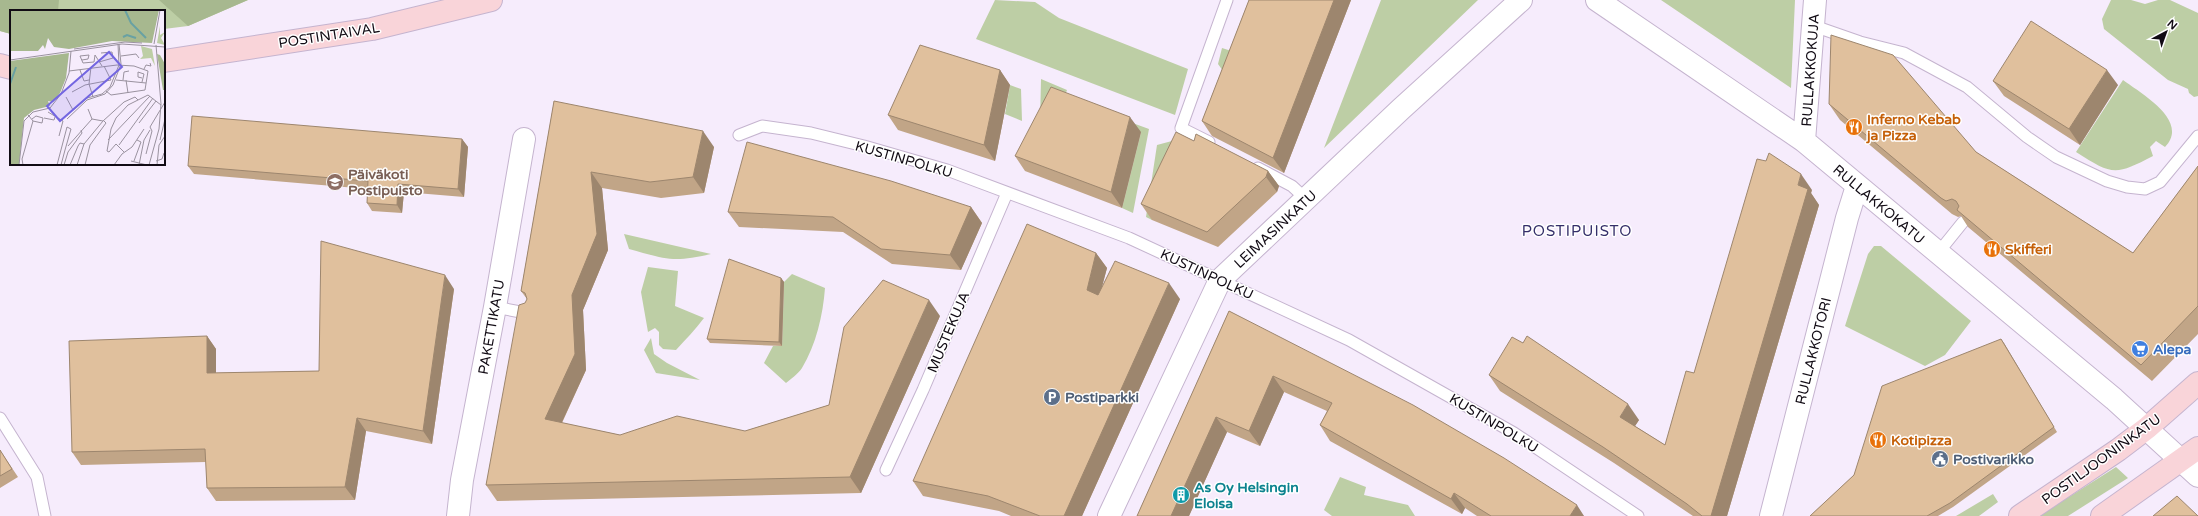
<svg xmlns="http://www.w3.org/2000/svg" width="2198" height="516" viewBox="0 0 2198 516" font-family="'Varela Round',sans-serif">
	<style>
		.green { fill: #bdcea5 }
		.forest { fill: #a7b88f }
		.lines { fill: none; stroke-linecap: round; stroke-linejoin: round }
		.lane-casing { stroke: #c5b4cf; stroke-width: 13 }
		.street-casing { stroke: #c5b4cf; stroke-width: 24 }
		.secondary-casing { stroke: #c5b4cf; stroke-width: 24 }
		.lane { stroke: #fff; stroke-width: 11 }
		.street { stroke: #fff; stroke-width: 22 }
		.secondary { stroke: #f9d4d9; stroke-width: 22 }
		.wall { fill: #c1a587 }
		.shaded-wall { fill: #9d866e }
		.building { fill: #e0c09d; stroke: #9d866e }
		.labels { text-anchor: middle; stroke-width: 3; stroke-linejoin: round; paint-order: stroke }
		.street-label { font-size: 14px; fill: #110b14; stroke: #fff }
		.food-label { font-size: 14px; font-weight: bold; fill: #c56008; stroke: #fff; text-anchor: start }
		.education-label { font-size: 14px; font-weight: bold; fill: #785e54; stroke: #fff; text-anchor: start }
		.shop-label { font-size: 14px; font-weight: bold; fill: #366cbe; stroke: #fff; text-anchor: start }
		.service-label { font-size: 14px; font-weight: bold; fill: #4e5e75; stroke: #fff; text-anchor: start }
		.culture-label { font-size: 14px; font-weight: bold; fill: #0d838f; stroke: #fff; text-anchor: start }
		.neighbourhood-label { font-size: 15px; letter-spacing: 1px; fill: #342e69; stroke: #fff }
		.inset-river { fill: none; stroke: #68a1a3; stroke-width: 2 }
		.inset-road { fill: none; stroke: #9a929f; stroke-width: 1 }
		.view { fill: #7366e1; fill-opacity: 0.15; stroke: #7366e1; stroke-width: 2 }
		.inset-edge { fill: none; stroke: #110b14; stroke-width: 2 }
	</style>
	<rect width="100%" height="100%" fill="#f6ecfc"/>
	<path class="green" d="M 0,0 L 248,0 L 188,26 L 164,29 L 164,11 L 11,11 L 11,34 L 0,31 Z
		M 995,0 L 1035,2 L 1059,18 L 1188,69 L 1175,115 L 976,39 Z
		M 1381,0 L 1478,0 L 1324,148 Z
		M 1661,0 L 1795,0 L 1791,88 Z
		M 2111,0 L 2131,0 L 2145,4 L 2158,0 L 2170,0 L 2198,13 L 2198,96 L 2194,97 L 2189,93 L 2188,89 L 2168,80 L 2104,29 L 2102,19 Z
		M 1222,48 L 1244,55 L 1233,85 L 1218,64 Z
		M 1041,79 L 1067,90 L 1064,98 L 1149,129 L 1133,213 L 1122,208 L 1141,132 L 1040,123 Z
		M 2123,80 C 2142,94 2190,121 2165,147 L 2156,141 L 2150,147 L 2153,156 C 2115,176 2112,175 2076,152 Z
		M 1010,85 L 1021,89 L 1022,121 L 1005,114 Z
		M 1183,138 L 1190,141 L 1152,220 L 1146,217 L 1157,145 Z
		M 624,234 L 711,254 C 673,263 665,259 629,249 Z
		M 1874,246 L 1881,246 L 1971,321 L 1945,355 L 1925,366 L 1845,326 L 1868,254 Z
		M 648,267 L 678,271 L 675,306 L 704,318 C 695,330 686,339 676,350 L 663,349 L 659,345 L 659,332 L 655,328 L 648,332 L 641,292 Z
		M 792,274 L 825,288 C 823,315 816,345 802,368 C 798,374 791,379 786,383 L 764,363 L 773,346 L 782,346 L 784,282 Z
		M 651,338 L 654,354 L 667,363 L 700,380 L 656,373 L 644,350 Z
		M 2116,467 L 2128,478 L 2068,516 L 2039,516 Z
		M 1340,477 L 1366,487 L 1364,495 L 1408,505 L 1415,516 L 1332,516 L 1324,510 Z
		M 1993,494 L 1998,502 L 1979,516 L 1956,516 Z"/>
	<path class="forest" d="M 0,0 L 59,0 L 58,11 L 11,11 L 11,34 L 0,31 Z
		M 159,0 L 248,0 L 188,26 Z"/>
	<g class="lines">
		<g class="lane-casing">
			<path id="lane" d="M 1814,26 L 1860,42 L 1904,53 L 1967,87 L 2027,137 L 2056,157 L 2107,181 L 2127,187 L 2145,189 L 2160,182 L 2198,136
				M 739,135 L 762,126 L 811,133 L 864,146 L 947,170 L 1129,238 L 1349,340 L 1514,433 L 1638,516
				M 1209,142 L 1181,128 L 1227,0
				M 1258,168 L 1292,186 L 1306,199
				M 1938,253 L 1963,222
				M 495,307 L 531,314
				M 0,418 L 37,477 L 45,516
				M 886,470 L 923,390 L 1007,193"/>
		</g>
		<g class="street-casing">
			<path id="street" d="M 1597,0 L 1804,141 L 2114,399 L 2198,476
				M 1804,141 L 1815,0
				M 458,516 L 462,480 L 495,307 L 524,139
				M 1109,516 L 1220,280 L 1401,109 L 1521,0
				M 1771,516 L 1847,218 L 1857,186"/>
		</g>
		<g class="secondary-casing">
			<path id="secondary" d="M 164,61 L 372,29 L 491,0
				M 0,65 L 11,68
				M 2020,516 L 2118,450 L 2147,428 L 2198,383
				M 2102,516 L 2198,448"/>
		</g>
		<use href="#lane" class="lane"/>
		<use href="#street" class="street"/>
		<use href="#secondary" class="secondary"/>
	</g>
	<path class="wall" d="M 1249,0 L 1351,0 L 1284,173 L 1212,136 L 1202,121 Z
		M 1000,70 L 1010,85 L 995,161 L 898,130 L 888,115 Z
		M 1993,81 L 2118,85 L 2080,145 L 2004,96 Z
		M 554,101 L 714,147 L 704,193 L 661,198 L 602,188 L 608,250 L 583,310 L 586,370 L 562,423 L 620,435 L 745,431 L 829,405 L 940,316 L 861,493 L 497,501 L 486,485 L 527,299 L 521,291 Z
		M 1829,104 L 1976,152 L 2133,253 L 2198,166 L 2198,334 L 2152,381 L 1968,227 L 1961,216 L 1958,217 L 1952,214 L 1840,120 Z
		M 1141,132 L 1122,208 L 1025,171 L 1015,156 Z
		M 462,139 L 468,147 L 464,197 L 404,192 L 402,213 L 372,211 L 367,203 L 368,189 L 194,174 L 188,166 Z
		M 1194,141 L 1268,171 L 1279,186 L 1277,192 L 1218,247 L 1152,220 L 1141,204 Z
		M 1812,190 L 1811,193 L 1819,205 L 1727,516 L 1693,516 L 1614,463 L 1500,391 L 1489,375 L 1639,420 L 1635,426 L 1665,445 L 1694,373 Z
		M 971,207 L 982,223 L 961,270 L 892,264 L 843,232 L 739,227 L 728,212 Z
		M 1096,253 L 1107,268 L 1102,286 L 1180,299 L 1082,516 L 1011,516 L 999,511 L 923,496 L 913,481 Z
		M 781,278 L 784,282 L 782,346 L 710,343 L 707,339 Z
		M 454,289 L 432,444 L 366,431 L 355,500 L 216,501 L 207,488 L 206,462 L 81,465 L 72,452 L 207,336 L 216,349 L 216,373 L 319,371 Z
		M 1229,311 L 1584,516 L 1477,516 L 1465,508 L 1462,514 L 1330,441 L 1320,425 L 1327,411 L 1284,392 L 1260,446 L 1227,432 L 1189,516 L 1137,516 Z
		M 2001,339 L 2057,432 L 1953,507 L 1938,516 L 1810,516 Z
		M 0,450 L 18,477 L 0,488 Z"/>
	<path class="shaded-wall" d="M 1334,0 L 1351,0 L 1284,173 L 1273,158 Z
		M 1000,70 L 1010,85 L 995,161 L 984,145 Z
		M 2107,70 L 2118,85 L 2080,145 L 2069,129 Z
		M 1130,117 L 1141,132 L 1122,208 L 1111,192 Z
		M 703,131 L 714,147 L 704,193 L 693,177 Z
		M 462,139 L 468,147 L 464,197 L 458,189 Z
		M 1268,171 L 1279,186 L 1277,192 L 1266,177 Z
		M 591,172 L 602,188 L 608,250 L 583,310 L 586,370 L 556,435 L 545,419 L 572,295 Z
		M 1801,174 L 1812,190 L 1811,193 L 1819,205 L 1727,516 L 1711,516 Z
		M 398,184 L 404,192 L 402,213 L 397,205 Z
		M 971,207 L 982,223 L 961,270 L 950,255 Z
		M 1096,253 L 1107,268 L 1097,306 L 1087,290 Z
		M 445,275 L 454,289 L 432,444 L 423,431 Z
		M 781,278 L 784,282 L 782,346 L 779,342 Z
		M 1169,283 L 1180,299 L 1082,516 L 1064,516 Z
		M 929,300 L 940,316 L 861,493 L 850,477 Z
		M 207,336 L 216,349 L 216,387 L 207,373 Z
		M 2001,339 L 2004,343 L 2057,432 L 2054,427 Z
		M 1273,376 L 1284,392 L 1260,446 L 1249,431 Z
		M 1628,404 L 1639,420 L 1631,432 L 1620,417 Z
		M 1216,417 L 1227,432 L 1189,516 L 1171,516 Z
		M 357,418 L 366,431 L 355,500 L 345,487 Z
		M 1454,493 L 1465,508 L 1462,514 L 1451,499 Z
		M 1577,505 L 1584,516 L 1570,516 Z"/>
	<path class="building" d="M 1249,0 L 1334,0 L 1273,158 L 1202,121 Z
		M 2031,21 L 2107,70 L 2069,129 L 1993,81 Z
		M 1831,35 L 1893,55 L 1976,152 L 2133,253 L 2198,166 L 2198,306 L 2141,365 L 1957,210 L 1959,206 L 1956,201 L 1952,199 L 1946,201 L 1941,198 L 1829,104 Z
		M 920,45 L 1000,70 L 984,145 L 888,115 Z
		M 1051,87 L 1130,117 L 1111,192 L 1015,156 Z
		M 554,101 L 703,131 L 693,177 L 650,182 L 591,172 L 597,234 L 572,295 L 575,354 L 545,419 L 620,435 L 677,416 L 745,431 L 829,405 L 844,327 L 883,280 L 929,300 L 850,477 L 486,485 L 519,305 L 525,303 L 527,299 L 525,293 L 521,291 Z
		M 192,116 L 462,139 L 458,189 L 398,184 L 397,205 L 367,203 L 368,181 L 188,166 Z
		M 1176,132 L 1194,141 L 1196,134 L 1268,171 L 1266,177 L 1207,232 L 1141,204 Z
		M 747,142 L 891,181 L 971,207 L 950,255 L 881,249 L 833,217 L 728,212 Z
		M 1769,153 L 1801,174 L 1798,185 L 1808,189 L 1711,516 L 1702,516 L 1687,504 L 1603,447 L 1489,375 L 1512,337 L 1523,343 L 1527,336 L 1628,404 L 1620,417 L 1665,445 L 1686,371 L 1694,373 L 1757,159 L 1766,161 Z
		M 1027,224 L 1096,253 L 1087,290 L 1098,295 L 1115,261 L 1169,283 L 1064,516 L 1040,516 L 988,496 L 913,481 Z
		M 321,241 L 445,275 L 423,431 L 357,418 L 345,487 L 207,488 L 205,449 L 72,452 L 69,341 L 207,336 L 207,373 L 319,371 Z
		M 729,259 L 781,278 L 779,342 L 707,339 Z
		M 1229,311 L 1413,405 L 1504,458 L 1577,505 L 1570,516 L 1491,516 L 1454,493 L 1451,499 L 1320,425 L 1332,403 L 1273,376 L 1249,431 L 1216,417 L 1171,516 L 1137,516 Z
		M 2001,339 L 2054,427 L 1950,503 L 1927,516 L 1810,516 L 1854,475 L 1882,386 Z
		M 0,450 L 12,469 L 0,476 Z
		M 2177,496 L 2198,516 L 2153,516 Z"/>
	<defs>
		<g id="restaurant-disc" transform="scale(0.9)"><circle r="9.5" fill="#e8710a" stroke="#fff"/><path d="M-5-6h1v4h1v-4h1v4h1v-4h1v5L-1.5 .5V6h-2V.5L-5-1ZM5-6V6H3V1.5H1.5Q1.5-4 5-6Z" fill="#fff"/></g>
		<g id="school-disc" transform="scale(0.9)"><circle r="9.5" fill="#8d6e63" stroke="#fff"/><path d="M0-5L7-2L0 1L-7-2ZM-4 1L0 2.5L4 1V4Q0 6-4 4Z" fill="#fff"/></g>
		<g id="supermarket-disc" transform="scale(0.9)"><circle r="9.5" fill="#3f7fe0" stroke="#fff"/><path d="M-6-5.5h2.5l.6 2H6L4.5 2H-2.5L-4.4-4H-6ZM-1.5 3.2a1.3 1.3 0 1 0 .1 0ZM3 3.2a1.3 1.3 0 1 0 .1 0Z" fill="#fff"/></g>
		<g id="parking-disc" transform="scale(0.9)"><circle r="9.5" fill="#5c6f8a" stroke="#fff"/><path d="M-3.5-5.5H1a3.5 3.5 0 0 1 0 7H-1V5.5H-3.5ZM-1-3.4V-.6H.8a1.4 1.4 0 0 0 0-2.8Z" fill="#fff"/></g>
		<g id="civic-disc" transform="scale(0.9)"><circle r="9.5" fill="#5c6f8a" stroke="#fff"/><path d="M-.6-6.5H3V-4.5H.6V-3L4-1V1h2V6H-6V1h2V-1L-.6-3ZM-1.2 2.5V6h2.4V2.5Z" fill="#fff"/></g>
		<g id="building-disc" transform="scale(0.9)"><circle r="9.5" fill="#0f9aa8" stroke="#fff"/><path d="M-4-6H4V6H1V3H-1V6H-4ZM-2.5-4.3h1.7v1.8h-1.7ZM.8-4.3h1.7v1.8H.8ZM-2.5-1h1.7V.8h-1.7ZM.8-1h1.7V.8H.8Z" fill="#fff"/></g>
	</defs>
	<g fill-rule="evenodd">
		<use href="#restaurant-disc" x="1854" y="127"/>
		<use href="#school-disc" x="335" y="182"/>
		<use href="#restaurant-disc" x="1992" y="249"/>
		<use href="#supermarket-disc" x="2140" y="349"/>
		<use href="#parking-disc" x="1052" y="397"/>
		<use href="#restaurant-disc" x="1878" y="440"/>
		<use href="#civic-disc" x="1940" y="459"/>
		<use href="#building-disc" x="1181" y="495"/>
	</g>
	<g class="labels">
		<g class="street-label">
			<text transform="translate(329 35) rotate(-9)" y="5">POSTINTAIVAL</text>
			<text transform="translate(1810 70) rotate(-86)" y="5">RULLAKKOKUJA</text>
			<text transform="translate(904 159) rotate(16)" y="5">KUSTINPOLKU</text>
			<text transform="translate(1879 204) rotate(40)" y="5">RULLAKKOKATU</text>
			<text transform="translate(1275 229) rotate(-43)" y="5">LEIMASINKATU</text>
			<text transform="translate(1207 274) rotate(25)" y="5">KUSTINPOLKU</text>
			<text transform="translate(491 327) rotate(-80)" y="5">PAKETTIKATU</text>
			<text transform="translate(948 332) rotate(-67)" y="5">MUSTEKUJA</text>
			<text transform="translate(1813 351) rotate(-76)" y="5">RULLAKKOTORI</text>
			<text transform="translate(1494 423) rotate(31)" y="5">KUSTINPOLKU</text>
			<text transform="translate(2101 459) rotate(-36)" y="5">POSTILJOONINKATU</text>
		</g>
		<g class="food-label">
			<text x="1867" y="124">Inferno Kebab<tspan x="1867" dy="16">ja Pizza</tspan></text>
			<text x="2005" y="254">Skifferi</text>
			<text x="1891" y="445">Kotipizza</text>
		</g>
		<g class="education-label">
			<text x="348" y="179">Päiväkoti<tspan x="348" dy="16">Postipuisto</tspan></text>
		</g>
		<g class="shop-label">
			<text x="2153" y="354">Alepa</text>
		</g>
		<g class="service-label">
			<text x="1065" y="402">Postiparkki</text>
			<text x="1953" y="464">Postivarikko</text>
		</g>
		<g class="culture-label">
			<text x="1194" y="492">As Oy Helsingin<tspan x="1194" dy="16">Eloisa</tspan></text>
		</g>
		<g class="neighbourhood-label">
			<text x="1577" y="236">POSTIPUISTO</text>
		</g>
	</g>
	<g transform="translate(10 10)">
		<rect width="155" height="155" fill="#f6ecfc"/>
		<path d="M 150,16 L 150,25 L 155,22 L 151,28 L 155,35 L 147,33 ZM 131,36 L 142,39 L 145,56 L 141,48 L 130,49 L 133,46 Z" fill="#bdcea5"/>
		<path d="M 0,0 L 149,0 L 142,33 L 102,31 L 59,39 L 44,37 L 38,28 L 35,39 L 33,35 L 28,41 L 1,41 L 0,38 ZM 59,43 L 56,68 L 50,83 L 43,92 L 38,91 L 40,96 L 24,100 L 14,108 L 9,155 L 0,155 L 0,51 ZM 147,44 L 150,45 L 155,54 L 155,80 L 153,80 Z" fill="#a7b88f"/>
		<path class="inset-river" d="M 115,0 L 121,13 L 136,28M 113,27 L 117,25 L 126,28M 0,74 L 6,57"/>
		<path class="inset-road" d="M 144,34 L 150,0M 64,39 L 115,32 L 132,33M 85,45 L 92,56M 111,46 L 126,44 L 129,48M 0,50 L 112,34 L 155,37M 72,50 L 78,49 L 79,45 L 70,46 L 73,53 L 84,52 L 85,45M 89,52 L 103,48 L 102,42 L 91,43M 81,57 L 79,74 L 83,87M 134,59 L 136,55 L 141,56 L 140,53M 70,60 L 74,71 L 79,70M 59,61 L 107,55 L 124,56 L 138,61 L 135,80 L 101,85 L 96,81M 106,70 L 136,73M 113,70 L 114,62 L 119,61M 116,70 L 118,83M 132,72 L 134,64 L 128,62 L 128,67 L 132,68M 62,82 L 75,75 L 101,70 L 94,56M 56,87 L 63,100M 78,99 L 82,109 L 93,111 L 114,92 L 125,87 L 128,90M 63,100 L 77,88 L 92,84 L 100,77 L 109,55 L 108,34M 38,102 L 53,111 L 49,126M 18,105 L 19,106 L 23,111 L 32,113 L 33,108 L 26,106 L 22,109M 34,108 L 44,110 L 45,107M 57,109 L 77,90 L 95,84 L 103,75 L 111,54 L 109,34M 129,113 L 146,91M 98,130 L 140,86M 150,130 L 155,109M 109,135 L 143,88M 58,136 L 82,109M 114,142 L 106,134 L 99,142 L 97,141 L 101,119 L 106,108 L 118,95 L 138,85 L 151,95M 136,144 L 142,121 L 140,117 L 155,92M 121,151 L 137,155M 124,151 L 131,132 L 127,130M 146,151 L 152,149 L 154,143M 9,155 L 14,111 L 23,102 L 40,98 L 51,84 L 59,63 L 61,41M 13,155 L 12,149 L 23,111M 47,155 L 57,117 L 61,119 L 55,140M 51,155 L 55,140M 54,155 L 58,142 L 72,123 L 71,120M 60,155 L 68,136 L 70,133 L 74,134M 67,155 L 74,134 L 93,111M 75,155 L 80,135 L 96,113 L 94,111M 104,155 L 112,144 L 122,137 L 134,119M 129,155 L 134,130 L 140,120M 139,155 L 149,119 L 151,94 L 146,35M 147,155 L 149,135 L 155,126"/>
		<path class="view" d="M 99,42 L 112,57 L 50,111 L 37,96 Z"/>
		<rect width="155" height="155" class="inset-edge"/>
	</g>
	<g transform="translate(2166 32) rotate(41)" stroke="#ffffff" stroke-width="3" paint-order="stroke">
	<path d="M0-3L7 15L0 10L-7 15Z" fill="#110b14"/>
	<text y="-6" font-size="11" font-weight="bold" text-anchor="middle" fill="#110b14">N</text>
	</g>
</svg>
